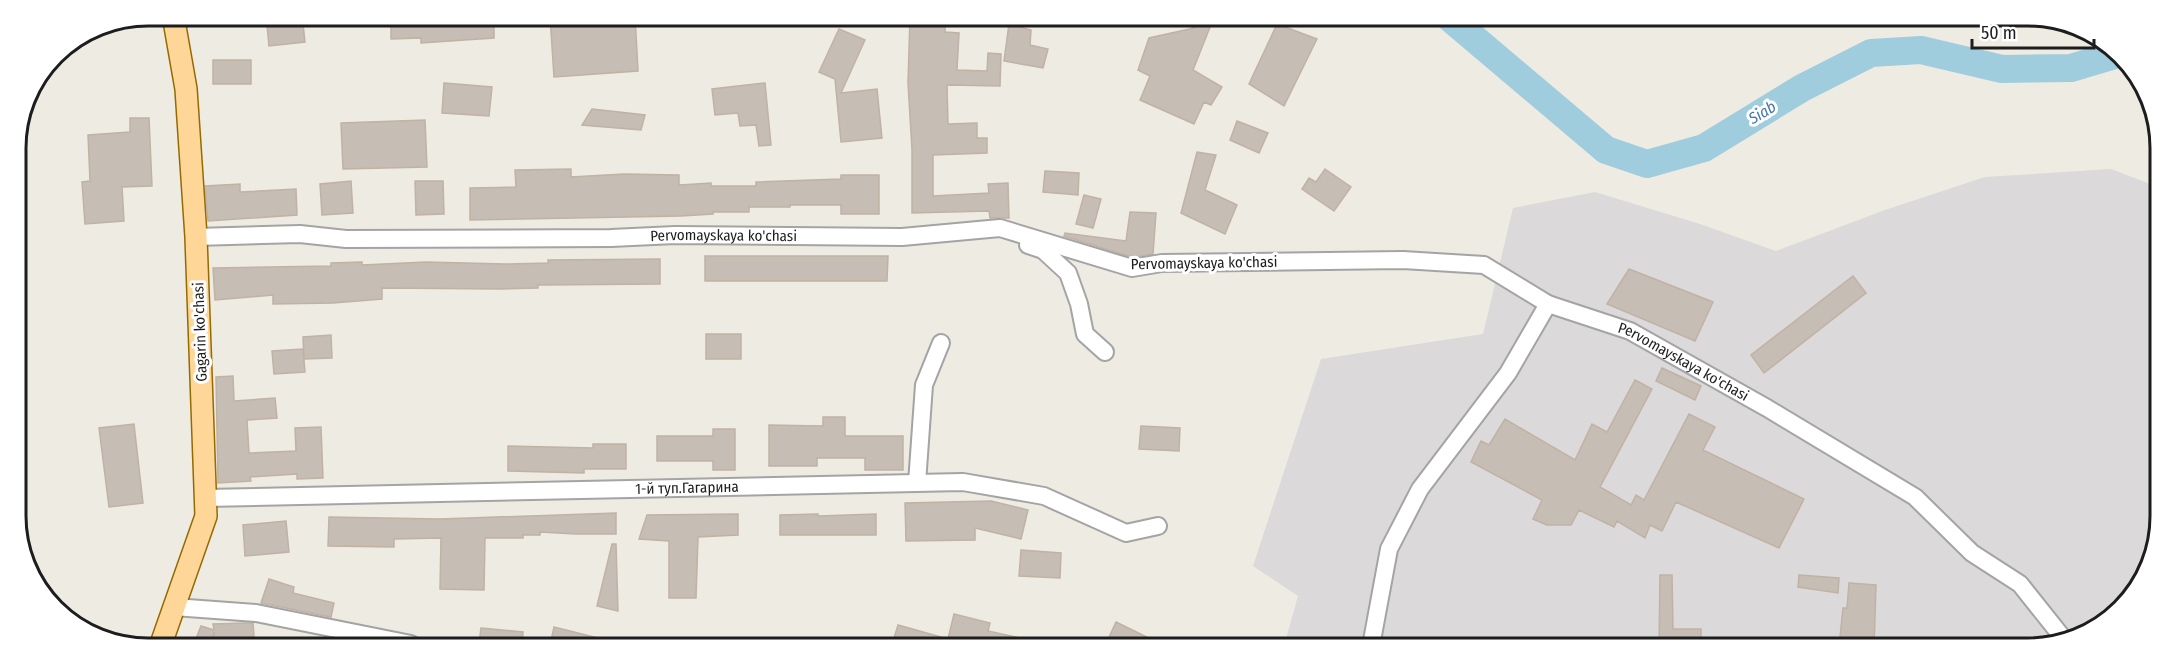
<svg xmlns="http://www.w3.org/2000/svg" width="2176" height="663" viewBox="0 0 2176 663" font-family="'Fira Sans Condensed',sans-serif">
	<style>
		.residential { fill: #dbd9d9 }
		.lines { fill: none; stroke-linecap: round; stroke-linejoin: round }
		.river { stroke: #a0cdde; stroke-width: 28 }
		.building { fill: #c6bdb5; stroke: #c0b2a4; stroke-width: 1.5 }
		.minor-casing { stroke: #a4a4a4; stroke-width: 20 }
		.major-casing { stroke: #956a00; stroke-width: 24 }
		.minor { stroke: #fff; stroke-width: 16 }
		.major { stroke: #fed697; stroke-width: 21 }
		.labels { text-anchor: middle; stroke-width: 6; stroke-linejoin: round; paint-order: stroke }
		.street-label { font-size: 15px; fill: #1d1d1d; stroke: #fff }
		.water-label { font-size: 16px; font-style: italic; fill: #4676af; stroke: #fff }
		.rim { fill: none; stroke: #1d1d1d; stroke-width: 3 }
	</style>
	<rect width="100%" height="100%" fill="#eeebe2"/>
	<path class="residential" d="M 2111,169 L 2158,187 L 2157,549 L 2109,620 L 2036,648 L 1284,646 L 1298,596 L 1253,566 L 1321,359 L 1483,334 L 1513,208 L 1595,192 L 1700,224 L 1776,251 L 1885,210 L 1985,177 Z"/>
	<g class="lines">
		<path class="river" d="M 1450,18 L 1606,150 L 1647,164 L 1704,148 L 1802,88 L 1871,53 L 1921,50 L 2002,69 L 2071,68 L 2118,54"/>
	</g>
	<path class="building" d="M 266,15 L 302,15 L 305,42 L 269,46 Z
		M 391,16 L 494,16 L 494,38 L 421,43 L 421,38 L 391,39 Z
		M 550,16 L 635,16 L 638,71 L 554,77 Z
		M 910,17 L 945,17 L 945,32 L 959,33 L 957,70 L 987,71 L 988,53 L 1001,54 L 1000,86 L 947,85 L 948,124 L 977,123 L 977,138 L 987,138 L 987,153 L 933,155 L 933,196 L 989,193 L 988,184 L 1008,183 L 1009,218 L 990,218 L 989,211 L 912,213 L 912,150 L 908,83 Z
		M 1170,17 L 1214,17 L 1193,70 L 1222,87 L 1211,105 L 1204,102 L 1194,124 L 1140,100 L 1150,76 L 1138,70 L 1149,38 L 1194,28 Z
		M 1009,24 L 1031,30 L 1030,45 L 1048,49 L 1043,68 L 1004,61 Z
		M 1277,24 L 1317,39 L 1284,106 L 1249,84 Z
		M 839,29 L 865,40 L 841,93 L 877,89 L 882,138 L 841,142 L 835,79 L 819,72 Z
		M 213,60 L 251,60 L 251,84 L 213,84 Z
		M 444,83 L 492,87 L 489,116 L 442,113 Z
		M 765,83 L 771,145 L 759,146 L 756,125 L 740,126 L 738,113 L 715,115 L 712,89 Z
		M 592,109 L 645,115 L 641,130 L 582,125 Z
		M 130,118 L 149,118 L 152,186 L 122,187 L 124,221 L 85,224 L 82,182 L 90,181 L 88,135 L 130,132 Z
		M 425,120 L 427,167 L 343,169 L 341,123 Z
		M 1237,121 L 1268,133 L 1259,153 L 1230,140 Z
		M 1197,152 L 1216,155 L 1205,190 L 1237,205 L 1225,234 L 1181,213 Z
		M 571,169 L 571,177 L 624,174 L 679,175 L 679,185 L 711,183 L 711,186 L 756,186 L 756,182 L 841,179 L 841,175 L 879,175 L 879,214 L 841,214 L 841,205 L 790,205 L 790,207 L 749,207 L 749,212 L 713,212 L 713,214 L 681,216 L 470,220 L 470,188 L 516,187 L 515,170 Z
		M 1325,169 L 1351,187 L 1334,211 L 1302,189 L 1309,178 L 1316,182 Z
		M 1045,171 L 1079,173 L 1078,195 L 1043,192 Z
		M 351,181 L 353,213 L 322,215 L 320,184 Z
		M 415,181 L 443,181 L 444,214 L 416,215 Z
		M 240,184 L 240,192 L 296,189 L 297,215 L 208,221 L 205,186 Z
		M 1084,195 L 1101,199 L 1093,228 L 1076,224 Z
		M 1130,212 L 1156,213 L 1153,254 L 1135,257 L 1125,255 L 1064,236 L 1065,233 L 1126,241 Z
		M 705,256 L 888,256 L 887,281 L 705,281 Z
		M 660,259 L 660,284 L 538,285 L 538,288 L 500,289 L 382,288 L 382,299 L 333,303 L 273,304 L 273,295 L 215,300 L 213,268 L 331,266 L 331,263 L 362,262 L 362,265 L 426,262 L 505,264 L 548,263 L 548,260 Z
		M 1629,269 L 1713,302 L 1695,341 L 1607,304 Z
		M 1853,276 L 1866,293 L 1764,373 L 1751,355 Z
		M 706,334 L 741,334 L 741,359 L 706,359 Z
		M 331,335 L 332,358 L 304,359 L 303,337 Z
		M 303,349 L 305,372 L 274,374 L 272,351 Z
		M 1662,368 L 1701,386 L 1695,400 L 1656,381 Z
		M 233,376 L 234,401 L 275,398 L 277,418 L 247,420 L 249,453 L 296,451 L 295,428 L 321,427 L 323,478 L 297,479 L 297,474 L 250,477 L 251,481 L 218,483 L 216,377 Z
		M 1635,380 L 1652,389 L 1600,487 L 1631,505 L 1636,495 L 1644,500 L 1689,414 L 1715,427 L 1703,450 L 1804,499 L 1779,548 L 1676,502 L 1662,531 L 1650,525 L 1645,538 L 1617,521 L 1614,527 L 1579,510 L 1571,525 L 1547,525 L 1533,519 L 1542,500 L 1471,462 L 1481,441 L 1489,445 L 1505,419 L 1575,460 L 1592,424 L 1607,432 Z
		M 823,417 L 845,417 L 845,436 L 903,436 L 903,470 L 865,470 L 865,458 L 817,458 L 817,466 L 769,466 L 769,425 L 823,426 Z
		M 134,424 L 143,503 L 109,507 L 99,428 Z
		M 1141,426 L 1180,428 L 1179,451 L 1139,449 Z
		M 713,429 L 735,429 L 735,470 L 713,470 L 713,461 L 657,461 L 657,436 L 713,436 Z
		M 593,444 L 626,444 L 626,469 L 584,469 L 584,473 L 508,471 L 508,446 L 593,448 Z
		M 991,501 L 1028,510 L 1021,539 L 975,528 L 975,540 L 906,541 L 905,503 Z
		M 616,513 L 616,534 L 576,534 L 540,532 L 540,535 L 523,535 L 523,538 L 485,538 L 484,590 L 440,589 L 441,538 L 394,539 L 394,547 L 328,546 L 329,517 L 440,519 Z
		M 738,514 L 738,535 L 698,537 L 696,598 L 669,598 L 669,541 L 639,539 L 647,515 Z
		M 818,514 L 818,516 L 876,514 L 876,535 L 780,535 L 780,515 Z
		M 286,521 L 289,552 L 245,556 L 243,525 Z
		M 612,544 L 616,544 L 618,611 L 597,606 Z
		M 1021,550 L 1061,553 L 1060,578 L 1019,576 Z
		M 1660,575 L 1672,575 L 1673,629 L 1701,629 L 1701,647 L 1659,647 Z
		M 1799,575 L 1839,578 L 1838,593 L 1798,587 Z
		M 269,579 L 294,587 L 293,593 L 334,603 L 331,617 L 261,603 Z
		M 1849,583 L 1876,585 L 1874,647 L 1839,647 L 1843,608 L 1847,608 Z
		M 954,614 L 990,623 L 988,631 L 1029,640 L 1028,646 L 892,645 L 898,625 L 948,639 Z
		M 1116,622 L 1165,646 L 1105,646 Z
		M 245,623 L 253,623 L 254,637 L 214,639 L 214,632 L 209,644 L 194,644 L 201,626 L 214,630 L 213,624 Z
		M 554,627 L 606,640 L 605,645 L 550,645 Z
		M 481,628 L 523,632 L 522,644 L 479,644 Z"/>
	<g class="lines">
		<g class="minor-casing">
			<g id="minor">
				<path id="s1" d="M 196,237 L 300,234 L 346,239 L 611,238 L 675,235 L 902,237 L 1000,228 L 1132,268 L 1162,263 L 1403,260 L 1484,265 L 1548,304 L 1630,331 L 1767,408 L 1915,497 L 1972,553 L 2020,584 L 2063,638"/>
				<path d="M 1028,245 L 1043,250 L 1068,273 L 1079,304 L 1085,334 L 1105,352"/>
				<path d="M 917,483 L 924,385 L 941,343"/>
				<path id="s2" d="M 205,498 L 963,482 L 1044,496 L 1126,533 L 1158,526"/>
				<path d="M 174,607 L 256,613 L 411,644"/>
				<path d="M 1371,646 L 1389,549 L 1420,489 L 1508,373 L 1548,304"/>
			</g>
		</g>
		<g class="major-casing">
			<path id="major" d="M 161,644 L 206,516 L 196,237 L 186,89 L 173,15"/>
		</g>
		<use href="#minor" class="minor"/>
		<use href="#major" class="major"/>
	</g>
	<g class="labels">
		<g class="street-label">
			<text dy="5" stroke="none"><textPath href="#s1" startOffset="528">Pervomayskaya ko'chasi</textPath></text>
			<text transform="translate(1204 263) rotate(-1)" y="5">Pervomayskaya ko'chasi</text>
			<text transform="translate(200 332) rotate(-92)" y="5">Gagarin ko'chasi</text>
			<text dy="5" stroke="none"><textPath href="#s1" startOffset="1518">Pervomayskaya ko'chasi</textPath></text>
			<text dy="5" stroke="none"><textPath href="#s2" startOffset="482">1-й туп.Гагарина</textPath></text>
		</g>
		<g class="water-label">
			<text transform="translate(1762 112) rotate(-31)" y="6">Siab</text>
		</g>
	</g>
	<path d="M0 0H2176V663H0ZM148 26H2028A122 122 0 0 1 2150 148V516A122 122 0 0 1 2028 638H148A122 122 0 0 1 26 516V148A122 122 0 0 1 148 26Z" fill="#fff" fill-rule="evenodd"/>
	<path class="rim" d="M148 26H2028A122 122 0 0 1 2150 148V516A122 122 0 0 1 2028 638H148A122 122 0 0 1 26 516V148A122 122 0 0 1 148 26Z"/>
	<path d="M1972 39v9h122v-9" fill="none" stroke="#1d1d1d" stroke-width="3"/>
	<text x="1981" y="39" font-size="18" fill="#1d1d1d" stroke="#ffffff" stroke-width="4.5" paint-order="stroke">50 m</text>
</svg>
